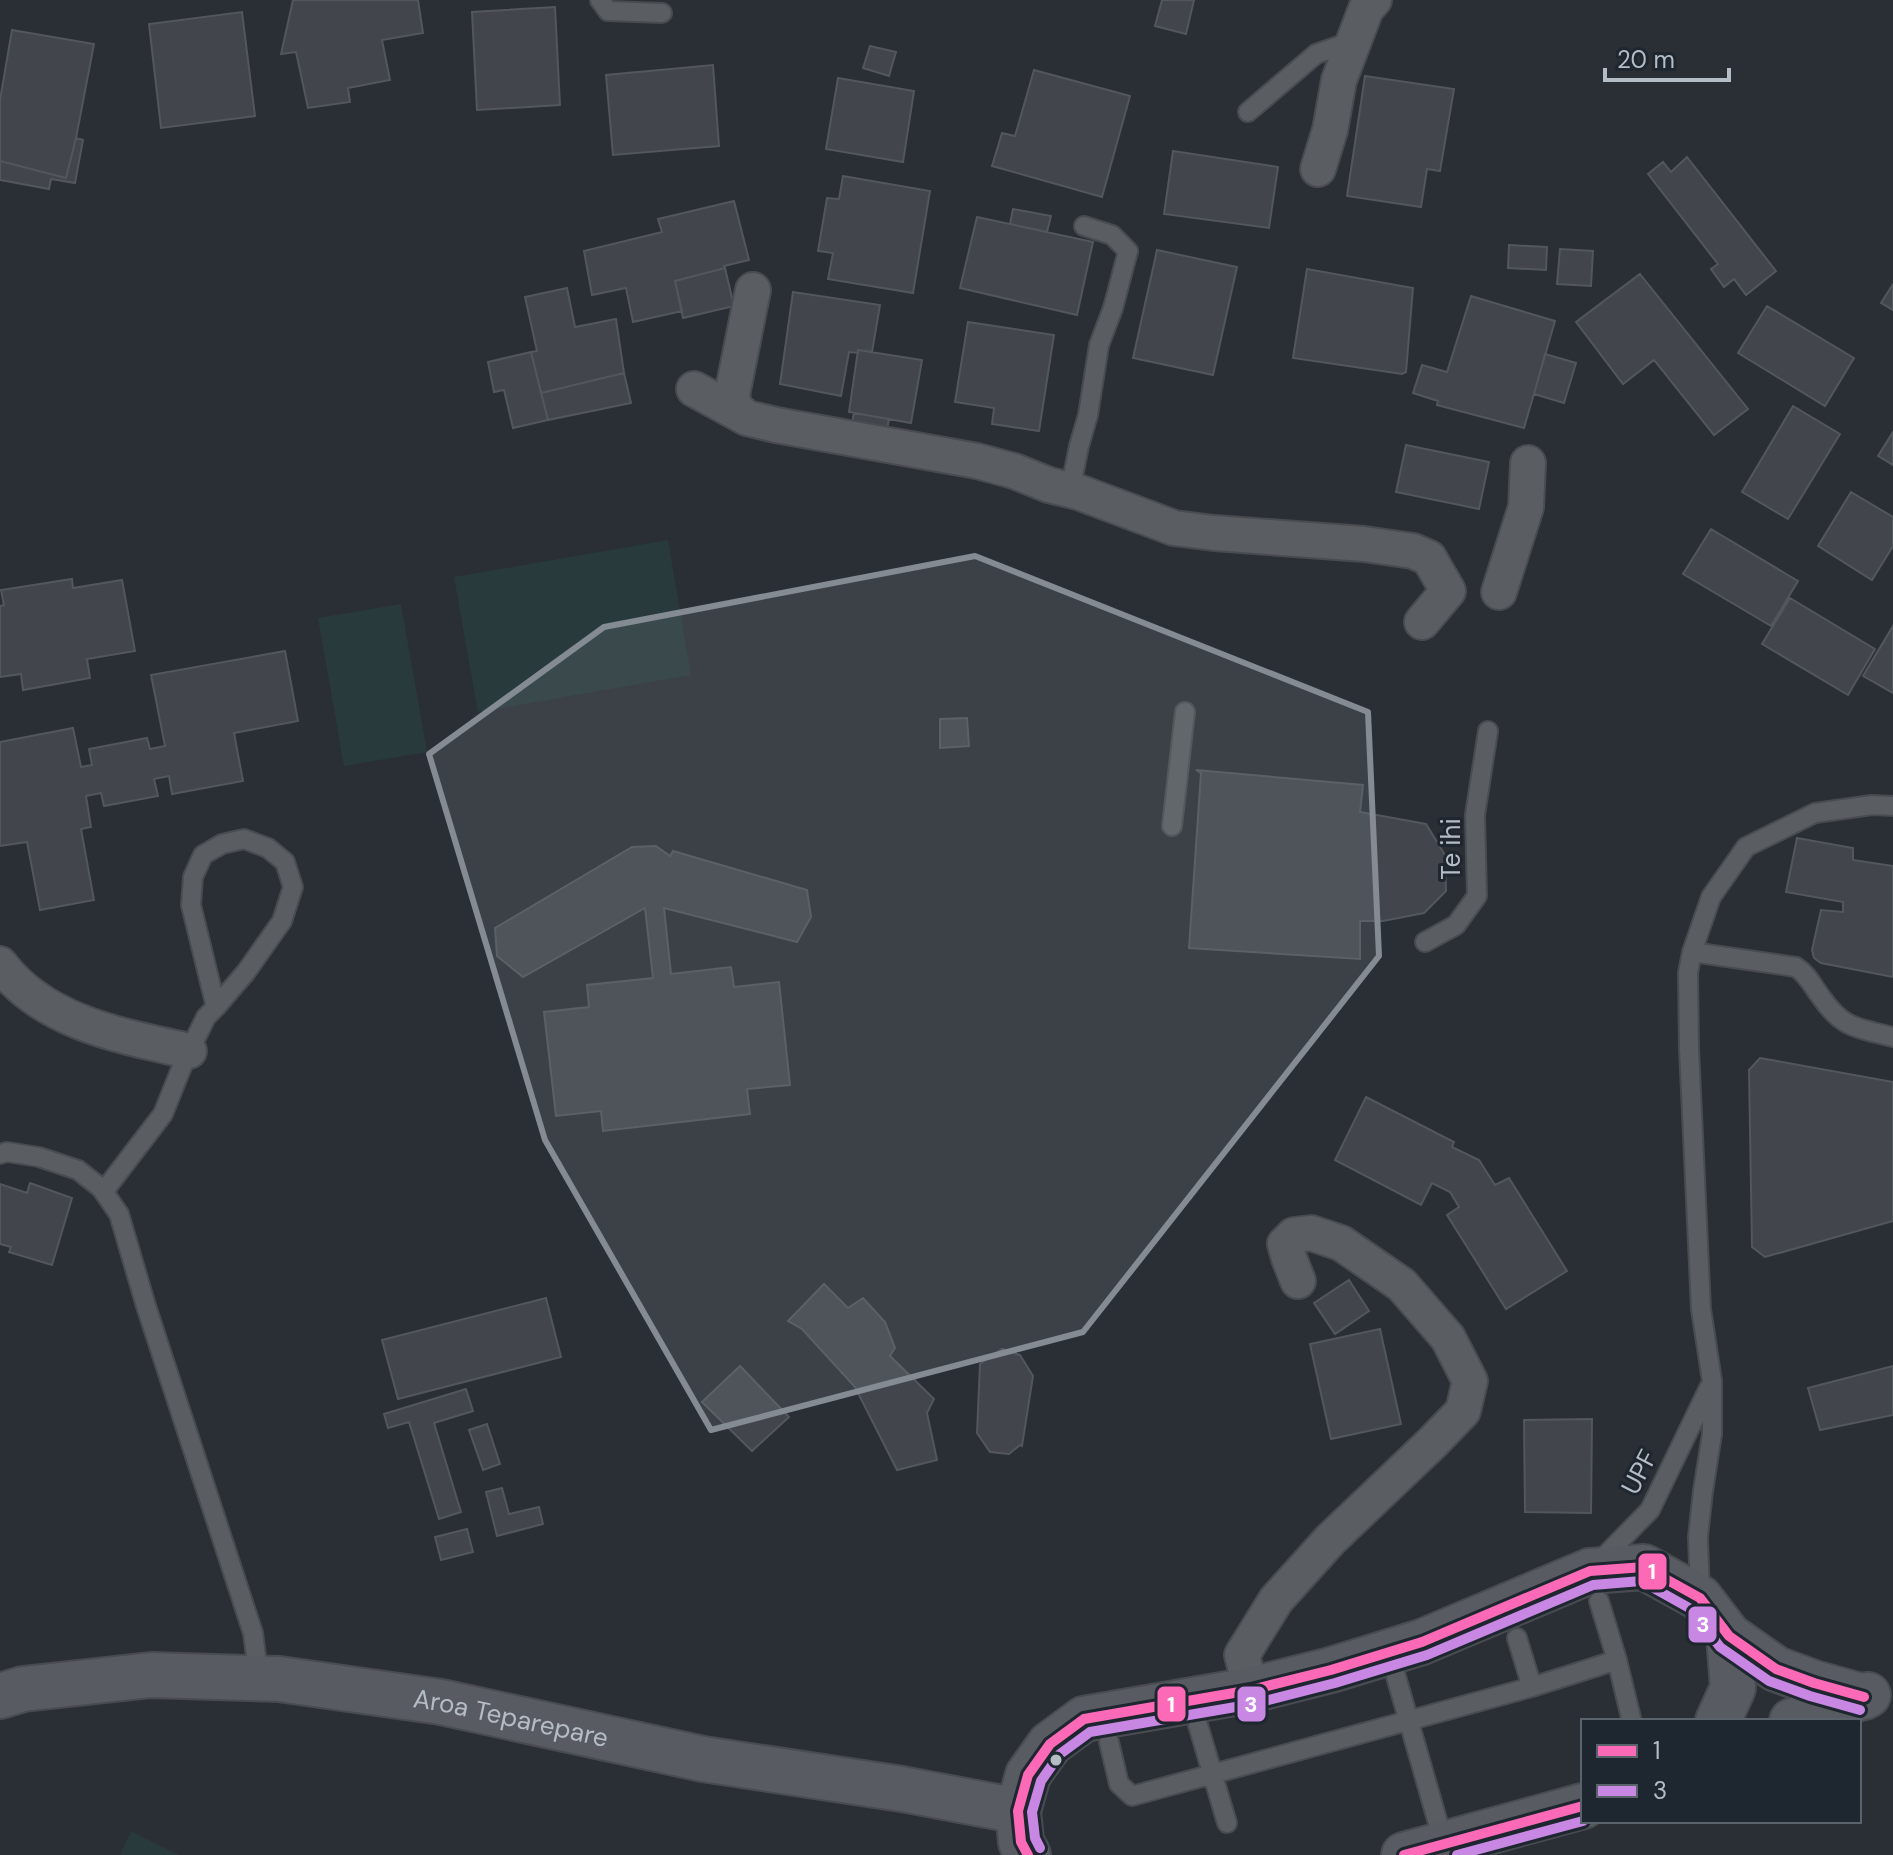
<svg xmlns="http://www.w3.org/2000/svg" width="1893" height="1855" viewBox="0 0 1893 1855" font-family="'DM Sans',sans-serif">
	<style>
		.green { fill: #283a3b }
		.building { fill: #42464c; stroke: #52565d; stroke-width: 2 }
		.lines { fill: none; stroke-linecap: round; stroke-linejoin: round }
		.service-casing { stroke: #484b50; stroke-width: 22 }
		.minor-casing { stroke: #484b50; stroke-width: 38 }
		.secondary-casing { stroke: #484b50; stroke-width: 48 }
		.service { stroke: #5a5e63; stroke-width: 18 }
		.minor { stroke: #5a5e63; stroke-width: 34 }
		.secondary { stroke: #585c62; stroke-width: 44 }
		.bus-1-casing { stroke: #1e262f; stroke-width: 16 }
		.bus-2-casing { stroke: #1e262f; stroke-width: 16 }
		.bus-1 { stroke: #fc69b6; stroke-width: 10 }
		.bus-2 { stroke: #c787e3; stroke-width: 10 }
		.marked { fill: #848b93; fill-opacity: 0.2; stroke: #848b93; stroke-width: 6; stroke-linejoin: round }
		.bus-dot { fill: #b4bcc6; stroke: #1e262f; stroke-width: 3 }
		.labels { text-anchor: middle; stroke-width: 6; stroke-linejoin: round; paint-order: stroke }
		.street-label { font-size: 26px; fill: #b4bcc6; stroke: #1e262f }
		.line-badge { stroke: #1e262f; stroke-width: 3 }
		.badge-label { font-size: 22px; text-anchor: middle; font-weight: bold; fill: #fff }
	</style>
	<rect width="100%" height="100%" fill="#2a2f35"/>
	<path class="green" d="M 668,540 L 691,675 L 478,712 L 454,577 Z
		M 401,604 L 427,752 L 344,766 L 318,618 Z
		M 131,1831 L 179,1855 L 120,1855 Z"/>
	<path class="building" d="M 293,0 L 418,0 L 423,33 L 382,40 L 390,80 L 348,88 L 350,102 L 308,108 L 296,52 L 281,54 Z
		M 1162,0 L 1194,0 L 1186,34 L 1155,26 Z
		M 555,7 L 560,105 L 477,110 L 472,12 Z
		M 242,12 L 255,116 L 161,128 L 149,24 Z
		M 12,30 L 94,44 L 76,138 L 66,178 L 0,161 L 0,100 Z
		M 870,46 L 896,52 L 889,76 L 863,68 Z
		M 713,65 L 719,146 L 613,155 L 606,75 Z
		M 1034,70 L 1130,96 L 1102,197 L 992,166 L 1002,133 L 1015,136 Z
		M 1365,76 L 1454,89 L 1440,171 L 1427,169 L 1421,207 L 1347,196 Z
		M 838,78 L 914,91 L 903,162 L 826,149 Z
		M 76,138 L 83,140 L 75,183 L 51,179 L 49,189 L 0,180 L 0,161 L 66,178 Z
		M 1173,151 L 1278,167 L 1269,228 L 1164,214 Z
		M 1687,157 L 1776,271 L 1746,295 L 1734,279 L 1724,287 L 1711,269 L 1718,264 L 1648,174 L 1663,162 L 1671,172 Z
		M 843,176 L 930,191 L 913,293 L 828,279 L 833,253 L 818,251 L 827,198 L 839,199 Z
		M 734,201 L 749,260 L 724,266 L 725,268 L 675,281 L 682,311 L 633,322 L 626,288 L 592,295 L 584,251 L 662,232 L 658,219 Z
		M 1013,209 L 1051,216 L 1047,232 L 1010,224 Z
		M 977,217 L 1093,242 L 1077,315 L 960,288 Z
		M 1509,245 L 1547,247 L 1546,270 L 1508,268 Z
		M 1560,249 L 1593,251 L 1591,286 L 1557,284 Z
		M 1157,250 L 1237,267 L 1213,375 L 1133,358 Z
		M 725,268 L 734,306 L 683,318 L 675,281 Z
		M 1307,269 L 1413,288 L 1406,372 L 1402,374 L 1293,358 Z
		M 1640,274 L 1748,409 L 1714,435 L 1654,360 L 1623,384 L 1576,322 Z
		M 1893,284 L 1893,310 L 1881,303 Z
		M 567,288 L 575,327 L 616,319 L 624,373 L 541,393 L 531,352 L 537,351 L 525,297 Z
		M 793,292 L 880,305 L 872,352 L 858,350 L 858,353 L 849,352 L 841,396 L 780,384 Z
		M 1471,296 L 1555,321 L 1524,428 L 1437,405 L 1438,401 L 1413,393 L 1422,365 L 1447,372 Z
		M 1767,306 L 1854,358 L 1825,406 L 1738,353 Z
		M 968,322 L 1054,335 L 1039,431 L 992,424 L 994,408 L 955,402 Z
		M 858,350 L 922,360 L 911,423 L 849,412 Z
		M 531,352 L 548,420 L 513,428 L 504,390 L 494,392 L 488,362 Z
		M 1545,354 L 1576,363 L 1564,403 L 1534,394 Z
		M 624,373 L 631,403 L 548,420 L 541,393 Z
		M 1793,406 L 1840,434 L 1788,519 L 1742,492 Z
		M 854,413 L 889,419 L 886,434 L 851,428 Z
		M 1893,432 L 1893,465 L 1878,456 Z
		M 1406,445 L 1489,462 L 1479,509 L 1396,492 Z
		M 1851,492 L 1893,517 L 1893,546 L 1872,580 L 1818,546 Z
		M 1711,529 L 1798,581 L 1771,626 L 1683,574 Z
		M 72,579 L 73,588 L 122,580 L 135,651 L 87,659 L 90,678 L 23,690 L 21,674 L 0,677 L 0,606 L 4,605 L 1,590 Z
		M 1790,598 L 1875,649 L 1848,695 L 1762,644 Z
		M 1893,626 L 1893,693 L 1863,676 Z
		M 285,651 L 298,721 L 234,733 L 243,781 L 172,794 L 169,776 L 154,779 L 158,796 L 104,806 L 101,793 L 86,796 L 91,827 L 81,829 L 94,900 L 40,910 L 27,842 L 0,846 L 0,742 L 73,728 L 81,767 L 92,765 L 89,749 L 147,738 L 150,749 L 165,746 L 151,675 Z
		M 967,718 L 969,746 L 940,748 L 940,719 Z
		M 1196,770 L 1363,785 L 1360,812 L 1426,824 L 1445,855 L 1446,891 L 1424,913 L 1383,921 L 1360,921 L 1360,959 L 1189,948 L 1201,773 Z
		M 1797,838 L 1853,848 L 1853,860 L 1893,866 L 1893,977 L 1821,963 L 1814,958 L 1812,950 L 1821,910 L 1843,912 L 1843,902 L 1786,892 Z
		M 656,846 L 670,856 L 673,851 L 807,890 L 811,917 L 797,942 L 664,908 L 671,974 L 731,967 L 734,987 L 779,982 L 790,1085 L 747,1089 L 750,1114 L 603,1131 L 601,1111 L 556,1116 L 544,1012 L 589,1007 L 587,985 L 653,978 L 645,908 L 523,977 L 497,956 L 495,928 L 632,847 Z
		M 1760,1058 L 1893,1082 L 1893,1221 L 1765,1257 L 1752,1247 L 1749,1070 Z
		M 1366,1097 L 1454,1142 L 1452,1147 L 1479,1160 L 1495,1185 L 1509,1178 L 1567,1271 L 1506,1309 L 1447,1215 L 1459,1207 L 1450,1192 L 1432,1183 L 1421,1205 L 1335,1160 Z
		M 30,1183 L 72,1198 L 52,1265 L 9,1252 L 11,1247 L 0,1244 L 0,1184 L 27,1193 Z
		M 1349,1280 L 1369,1311 L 1335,1334 L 1314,1303 Z
		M 824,1284 L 848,1308 L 863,1298 L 885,1322 L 895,1348 L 890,1356 L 934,1399 L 927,1413 L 937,1460 L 897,1470 L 855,1387 L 802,1329 L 788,1321 Z
		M 546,1298 L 561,1357 L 398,1399 L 382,1340 Z
		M 1380,1329 L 1401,1424 L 1331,1439 L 1310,1344 Z
		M 1002,1349 L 1020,1355 L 1033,1376 L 1022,1446 L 1020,1445 L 1009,1454 L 990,1452 L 977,1433 L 980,1364 Z
		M 740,1366 L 789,1417 L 752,1451 L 702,1402 Z
		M 1893,1366 L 1893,1415 L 1820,1430 L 1808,1388 Z
		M 466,1389 L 473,1411 L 434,1423 L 461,1512 L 439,1519 L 409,1422 L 388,1428 L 384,1414 Z
		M 1592,1419 L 1591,1513 L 1525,1512 L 1524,1420 Z
		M 487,1424 L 500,1464 L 483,1470 L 469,1430 Z
		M 502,1488 L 509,1514 L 539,1507 L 543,1524 L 497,1536 L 486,1492 Z
		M 467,1529 L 473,1552 L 441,1560 L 435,1537 Z"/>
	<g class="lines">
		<g class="service-casing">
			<path id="service" d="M 600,0 L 608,11 L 662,13
				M 1248,112 L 1316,54 L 1353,41
				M 1078,492 L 1073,476 L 1079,446 L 1088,415 L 1099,345 L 1113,308 L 1128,251 L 1112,235 L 1084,226
				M 1172,826 L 1185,712
				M 1425,942 L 1456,925 L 1477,896 L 1475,815 L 1488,731
				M 1692,952 L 1796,967 C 1808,975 1812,985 1821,997 C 1843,1029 1858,1028 1893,1037
				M 0,1154 L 7,1152 L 39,1157 L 78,1170 L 101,1188 L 119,1214 L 146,1306 L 253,1633 L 259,1679
				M 104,1191 L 163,1114 L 183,1064 L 206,1017 L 216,1007 L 246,972 L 282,921 L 293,887 L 285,862 L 268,848 L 244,839 L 222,844 L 203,855 L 193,877 L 191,905 L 216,1007
				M 1598,1563 L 1650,1510 L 1709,1388
				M 1700,1596 L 1698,1537 L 1703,1491 L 1712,1434 L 1712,1381 L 1701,1309 L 1689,1049 L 1688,973 L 1692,952 L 1711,897 L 1746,847 L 1815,813 L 1872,805 L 1893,806
				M 1599,1601 L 1617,1660 L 1631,1718
				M 1517,1638 L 1532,1687
				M 1389,1652 L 1444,1844
				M 1198,1725 L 1227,1823
				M 1109,1742 L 1119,1784 L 1132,1796 L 1532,1687 L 1617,1660"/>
		</g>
		<g class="minor-casing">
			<path id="minor" d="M 1318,169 L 1330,130 L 1339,80 L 1366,9 L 1374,0
				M 694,389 L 747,418 L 776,425 L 977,461 L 1014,471 L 1049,485 L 1078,492 L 1174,528 L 1214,533 L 1364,544 L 1413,551 L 1429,558 L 1448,591 L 1422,622
				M 747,418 L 735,408 L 732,395 L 753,290
				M 1499,592 L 1526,507 L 1528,463
				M 0,964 C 44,1023 122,1036 189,1051
				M 1251,1690 L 1242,1655 L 1276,1600 L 1330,1540 L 1432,1443 L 1463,1411 L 1470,1381 L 1448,1338 L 1402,1285 L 1341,1243 L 1311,1233 L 1294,1235 L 1285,1244 L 1289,1258 L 1298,1281"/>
		</g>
		<g class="secondary-casing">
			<g id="secondary">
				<path id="s1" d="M 0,1696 L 23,1689 L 151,1675 L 279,1679 L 441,1702 L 703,1759 L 902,1789 L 1018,1811"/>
				<path d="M 1718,1721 L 1733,1688 L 1729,1636"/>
				<path d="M 1792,1721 L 1868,1695"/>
				<path d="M 1028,1855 L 1021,1842 L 1018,1811 L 1028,1775 L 1050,1744 L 1084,1719 L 1251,1690 L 1331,1670 L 1422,1642 L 1590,1571 L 1644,1567 L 1700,1598 L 1729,1636 L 1776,1669 L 1814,1683 L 1864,1697"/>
				<path d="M 1404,1855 L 1583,1806"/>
			</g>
		</g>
		<use href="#service" class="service"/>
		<use href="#minor" class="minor"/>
		<use href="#secondary" class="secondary"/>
		<g class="bus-1-casing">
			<path id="bus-1" d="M 1028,1855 L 1021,1842 L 1018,1811 L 1028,1775 L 1050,1744 L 1084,1719 L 1251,1690 L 1331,1670 L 1422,1642 L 1590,1571 L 1644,1567 L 1700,1598 L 1729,1636 L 1776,1669 L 1814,1683 L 1864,1697
				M 1404,1855 L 1583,1806"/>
		</g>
		<g class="bus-2-casing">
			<path id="bus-2" d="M 1040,1848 L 1035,1838 L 1032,1812 L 1041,1781 L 1060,1754 L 1090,1732 L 1253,1704 L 1335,1683 L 1427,1655 L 1593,1585 L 1641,1581 L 1691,1609 L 1720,1647 L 1769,1681 L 1810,1696 L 1860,1710
				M 1457,1855 L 1583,1821"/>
		</g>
		<use href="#bus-1" class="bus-1"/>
		<use href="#bus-2" class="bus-2"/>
	</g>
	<path class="marked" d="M 975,556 L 1368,712 L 1379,956 L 1083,1332 L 711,1430 L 545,1140 L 429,754 L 604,627 Z"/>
	<circle class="bus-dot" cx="1056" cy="1760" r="7"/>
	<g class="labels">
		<g class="street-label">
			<text transform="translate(1451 849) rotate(-90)" y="9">Te ihi</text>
			<text transform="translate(1639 1472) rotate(-62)" y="9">UPF</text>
			<text dy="9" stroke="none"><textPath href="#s1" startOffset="516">Aroa Teparepare</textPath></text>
		</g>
	</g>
	<g class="line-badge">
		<rect x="1637" y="1552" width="31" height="39" rx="8" fill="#fc69b6"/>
		<rect x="1687" y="1605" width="31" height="39" rx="8" fill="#c787e3"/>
		<rect x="1156" y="1685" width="31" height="38" rx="8" fill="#fc69b6"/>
		<rect x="1236" y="1685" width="31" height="38" rx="8" fill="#c787e3"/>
	</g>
	<g class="badge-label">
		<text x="1652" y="1579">1</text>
		<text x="1703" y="1632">3</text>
		<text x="1171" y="1712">1</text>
		<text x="1251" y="1712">3</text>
	</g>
	<rect x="1581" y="1719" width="280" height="104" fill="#1e262f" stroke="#5a626b" stroke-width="2"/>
	<rect x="1597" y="1745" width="40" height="12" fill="#fc69b6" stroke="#5a626b" stroke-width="2"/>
	<text x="1653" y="1759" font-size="24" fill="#b4bcc6">1</text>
	<rect x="1597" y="1785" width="40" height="12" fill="#c787e3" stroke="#5a626b" stroke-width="2"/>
	<text x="1653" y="1799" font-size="24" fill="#b4bcc6">3</text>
	<path d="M1605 68v12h124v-12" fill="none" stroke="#b4bcc6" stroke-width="4"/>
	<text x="1617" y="68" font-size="24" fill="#b4bcc6" stroke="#1e262f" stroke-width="6" paint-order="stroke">20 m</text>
</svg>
